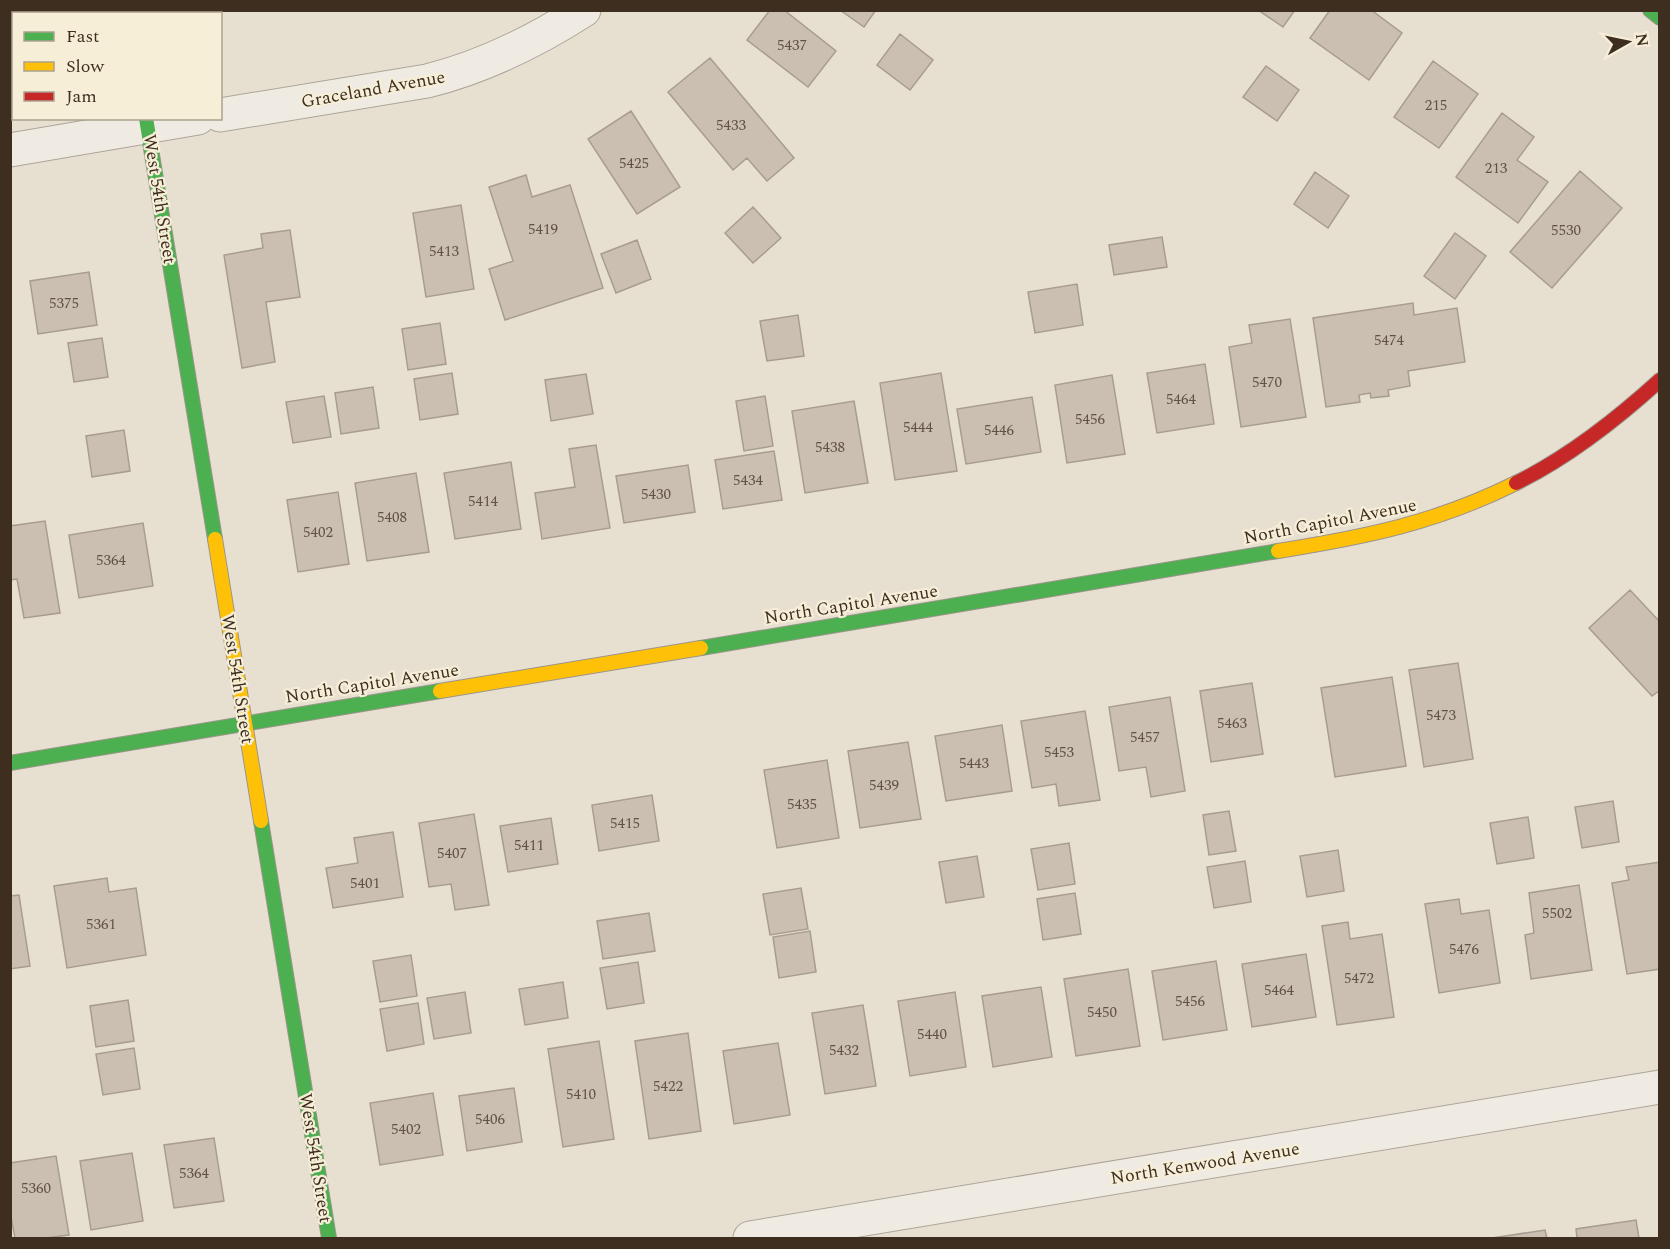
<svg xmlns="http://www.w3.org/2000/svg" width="1670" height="1249" viewBox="0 0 1670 1249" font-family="Spectral,serif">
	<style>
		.building { fill: #cbbfb2; stroke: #a89c90; stroke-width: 1.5 }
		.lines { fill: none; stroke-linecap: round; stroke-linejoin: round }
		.street-casing { stroke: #ada599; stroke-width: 35 }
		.fast-casing { stroke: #9c958a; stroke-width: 16 }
		.slow-casing { stroke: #9c958a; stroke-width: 16 }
		.jam-casing { stroke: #9c958a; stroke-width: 16 }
		.street { stroke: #efebe3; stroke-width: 33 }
		.fast { stroke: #4caf50; stroke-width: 14 }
		.slow { stroke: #ffc107; stroke-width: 14 }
		.jam { stroke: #c62828; stroke-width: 14 }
		.labels { text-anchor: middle; stroke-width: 4.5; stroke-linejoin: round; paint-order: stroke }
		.number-label { font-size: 15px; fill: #605244 }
		.street-label { font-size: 18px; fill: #3d2e20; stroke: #f7eed8 }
	</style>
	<rect width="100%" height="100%" fill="#e7e0d1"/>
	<path class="building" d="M 10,10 L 38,10 L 38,14 L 14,14 L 14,29 L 10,30 Z
		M 770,10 L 784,10 L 836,51 L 808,87 L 747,40 Z
		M 840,10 L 876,10 L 864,27 Z
		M 1258,10 L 1295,10 L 1283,27 Z
		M 1330,10 L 1371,10 L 1402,33 L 1369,80 L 1310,38 Z
		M 900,34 L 933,60 L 910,90 L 877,65 Z
		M 710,58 L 794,158 L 767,181 L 747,158 L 733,170 L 668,92 Z
		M 1433,61 L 1478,94 L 1439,148 L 1394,117 Z
		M 1266,66 L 1299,90 L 1277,121 L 1243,97 Z
		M 631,111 L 680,187 L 637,214 L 588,139 Z
		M 1502,113 L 1534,137 L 1517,160 L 1548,182 L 1518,223 L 1456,177 Z
		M 1580,171 L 1622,208 L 1552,288 L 1510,252 Z
		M 1315,172 L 1349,196 L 1328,228 L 1294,204 Z
		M 526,175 L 532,197 L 570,185 L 603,288 L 505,320 L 489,269 L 513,261 L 489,187 Z
		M 461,205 L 474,289 L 426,297 L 413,213 Z
		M 753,207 L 781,238 L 753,263 L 725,233 Z
		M 290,230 L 300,297 L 266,302 L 275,362 L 242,368 L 224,255 L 263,248 L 261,234 Z
		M 1455,233 L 1486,256 L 1455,299 L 1424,276 Z
		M 1162,237 L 1167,267 L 1114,275 L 1109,245 Z
		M 637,240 L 651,279 L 616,293 L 601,254 Z
		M 89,272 L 97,325 L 38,334 L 30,281 Z
		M 1077,284 L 1083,325 L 1035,333 L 1028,292 Z
		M 1413,303 L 1414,315 L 1457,308 L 1465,362 L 1408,371 L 1410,386 L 1388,390 L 1389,396 L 1371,398 L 1370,393 L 1359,395 L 1360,402 L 1326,407 L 1313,318 Z
		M 798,315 L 804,356 L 767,361 L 760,321 Z
		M 1290,319 L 1306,417 L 1241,427 L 1229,347 L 1252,343 L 1249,325 Z
		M 440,323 L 446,364 L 408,370 L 402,329 Z
		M 102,338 L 108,377 L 74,382 L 68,343 Z
		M 1205,364 L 1214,424 L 1157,433 L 1147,373 Z
		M 452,373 L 458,414 L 420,420 L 414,379 Z
		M 941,373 L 957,471 L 895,480 L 880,383 Z
		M 586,374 L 593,414 L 551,421 L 545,380 Z
		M 1112,375 L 1125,454 L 1067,463 L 1055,385 Z
		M 373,387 L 379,428 L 341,434 L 335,393 Z
		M 324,396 L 331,437 L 293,443 L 286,402 Z
		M 765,396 L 773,446 L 744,451 L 736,401 Z
		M 1032,397 L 1041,452 L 966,464 L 957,409 Z
		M 854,401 L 868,483 L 805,493 L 792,411 Z
		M 124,430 L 130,471 L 92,477 L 86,436 Z
		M 596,445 L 610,528 L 542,539 L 535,493 L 575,487 L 569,449 Z
		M 774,451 L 782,500 L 723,509 L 715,460 Z
		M 511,462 L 521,529 L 455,539 L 444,473 Z
		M 688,465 L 695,512 L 624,523 L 616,476 Z
		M 416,473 L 429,552 L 367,561 L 355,483 Z
		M 338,492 L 349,564 L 298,572 L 287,500 Z
		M 45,521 L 60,613 L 24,618 L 17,579 L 10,580 L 10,526 Z
		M 143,523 L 153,586 L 79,598 L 69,535 Z
		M 1630,590 L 1660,622 L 1660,690 L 1652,696 L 1589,628 Z
		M 1458,663 L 1473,759 L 1424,767 L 1409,670 Z
		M 1392,677 L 1406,766 L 1335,777 L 1321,688 Z
		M 1252,683 L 1263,754 L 1211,762 L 1200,691 Z
		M 1170,697 L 1185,791 L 1151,797 L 1146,767 L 1119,771 L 1109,707 Z
		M 1085,711 L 1100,800 L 1059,806 L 1056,784 L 1032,788 L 1021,721 Z
		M 1002,725 L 1012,791 L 946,801 L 935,736 Z
		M 908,742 L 921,819 L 860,828 L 848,751 Z
		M 827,760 L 839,838 L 777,848 L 764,770 Z
		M 652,795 L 659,841 L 599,851 L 592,805 Z
		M 1613,801 L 1619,842 L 1582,848 L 1575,807 Z
		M 1229,811 L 1236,851 L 1209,855 L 1203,815 Z
		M 474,814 L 489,905 L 455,910 L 451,884 L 429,887 L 419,823 Z
		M 1528,817 L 1534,858 L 1497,864 L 1490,823 Z
		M 551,818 L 558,864 L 508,872 L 500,826 Z
		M 393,832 L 403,897 L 333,908 L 326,868 L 358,863 L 354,838 Z
		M 1069,843 L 1075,884 L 1038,890 L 1031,849 Z
		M 1338,850 L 1344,891 L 1307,897 L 1300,856 Z
		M 977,856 L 984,897 L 946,903 L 939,862 Z
		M 1245,861 L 1251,902 L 1214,908 L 1207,867 Z
		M 1660,862 L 1660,969 L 1627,974 L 1612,883 L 1629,880 L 1626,867 Z
		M 107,878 L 109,892 L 136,888 L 146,955 L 67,968 L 54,886 Z
		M 1579,885 L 1592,970 L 1531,979 L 1525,935 L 1534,933 L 1529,893 Z
		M 801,888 L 808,929 L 770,935 L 763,894 Z
		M 1075,893 L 1081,934 L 1043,940 L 1037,899 Z
		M 19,895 L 30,966 L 10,969 L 10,896 Z
		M 1459,899 L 1461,914 L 1489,910 L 1500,983 L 1439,993 L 1425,904 Z
		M 649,913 L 655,951 L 603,959 L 597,921 Z
		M 1348,922 L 1350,939 L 1382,934 L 1394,1017 L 1337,1025 L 1322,926 Z
		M 810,931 L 816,972 L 779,978 L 773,937 Z
		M 1306,954 L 1316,1017 L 1252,1027 L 1242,964 Z
		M 411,955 L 417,996 L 380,1002 L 373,961 Z
		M 1216,961 L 1227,1030 L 1163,1040 L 1152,971 Z
		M 638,962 L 644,1003 L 607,1009 L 600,968 Z
		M 1128,969 L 1140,1046 L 1076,1056 L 1064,979 Z
		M 563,982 L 568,1018 L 525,1025 L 519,989 Z
		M 1041,987 L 1052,1057 L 993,1067 L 982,996 Z
		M 465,992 L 471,1033 L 434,1039 L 427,998 Z
		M 955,992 L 966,1067 L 910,1076 L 898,1001 Z
		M 128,1000 L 134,1041 L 96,1047 L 90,1006 Z
		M 418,1003 L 424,1044 L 387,1051 L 380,1009 Z
		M 863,1005 L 876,1086 L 825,1094 L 812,1013 Z
		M 688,1033 L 701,1131 L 649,1139 L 635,1041 Z
		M 599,1041 L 614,1139 L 563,1147 L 548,1049 Z
		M 778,1043 L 790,1115 L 734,1124 L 723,1051 Z
		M 134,1048 L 140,1089 L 103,1095 L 96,1054 Z
		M 514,1088 L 522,1142 L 467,1151 L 459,1096 Z
		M 433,1093 L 443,1155 L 380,1165 L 370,1103 Z
		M 214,1138 L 224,1201 L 174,1208 L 164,1145 Z
		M 132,1153 L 143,1221 L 91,1230 L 80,1161 Z
		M 56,1156 L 69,1235 L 45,1238 L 15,1238 L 10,1212 L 10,1163 Z
		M 1636,1220 L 1639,1238 L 1577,1238 L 1576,1229 Z
		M 1545,1230 L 1547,1238 L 1492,1238 Z"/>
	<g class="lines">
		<g class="street-casing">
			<path id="street" d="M 128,10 L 129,14
				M 220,115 L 427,81 C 484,67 534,42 584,10
				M 10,150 L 198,118
				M 750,1238 L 1660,1087"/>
		</g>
		<g class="fast-casing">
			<path id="fast" d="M 1650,10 L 1660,18
				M 146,118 L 215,539
				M 701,648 L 1278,551
				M 10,763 L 440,691
				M 261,821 L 329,1238"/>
		</g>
		<g class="slow-casing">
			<path id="slow" d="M 215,539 L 261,821
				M 1278,551 C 1365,537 1436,523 1516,483
				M 440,691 L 701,648"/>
		</g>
		<g class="jam-casing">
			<path id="jam" d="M 1516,483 C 1569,457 1616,420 1660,380"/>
		</g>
		<use href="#street" class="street"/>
		<use href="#fast" class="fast"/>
		<use href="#slow" class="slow"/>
		<use href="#jam" class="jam"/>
	</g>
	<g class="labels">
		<g class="number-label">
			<text x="792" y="50">5437</text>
			<text x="1436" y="110">215</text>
			<text x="731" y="130">5433</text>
			<text x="634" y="168">5425</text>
			<text x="1496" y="173">213</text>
			<text x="543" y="234">5419</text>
			<text x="1566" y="235">5530</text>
			<text x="444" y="256">5413</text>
			<text x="64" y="308">5375</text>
			<text x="1389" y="345">5474</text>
			<text x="1267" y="387">5470</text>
			<text x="1181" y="404">5464</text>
			<text x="1090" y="424">5456</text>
			<text x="918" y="432">5444</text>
			<text x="999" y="435">5446</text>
			<text x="830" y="452">5438</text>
			<text x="748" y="485">5434</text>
			<text x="656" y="499">5430</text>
			<text x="483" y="506">5414</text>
			<text x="392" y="522">5408</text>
			<text x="318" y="537">5402</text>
			<text x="111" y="565">5364</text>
			<text x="1441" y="720">5473</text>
			<text x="1232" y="728">5463</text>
			<text x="1145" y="742">5457</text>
			<text x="1059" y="757">5453</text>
			<text x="974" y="768">5443</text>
			<text x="884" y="790">5439</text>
			<text x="802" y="809">5435</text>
			<text x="625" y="828">5415</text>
			<text x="529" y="850">5411</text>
			<text x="452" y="858">5407</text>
			<text x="365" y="888">5401</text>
			<text x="1557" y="918">5502</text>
			<text x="101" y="929">5361</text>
			<text x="1464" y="954">5476</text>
			<text x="1359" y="983">5472</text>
			<text x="1279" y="995">5464</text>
			<text x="1190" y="1006">5456</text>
			<text x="1102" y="1017">5450</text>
			<text x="932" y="1039">5440</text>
			<text x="844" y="1055">5432</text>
			<text x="668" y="1091">5422</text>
			<text x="581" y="1099">5410</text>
			<text x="490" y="1124">5406</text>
			<text x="406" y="1134">5402</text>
			<text x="194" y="1178">5364</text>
			<text x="36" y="1193">5360</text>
		</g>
		<g class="street-label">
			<text transform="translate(373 89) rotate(-10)" y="6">Graceland Avenue</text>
			<text transform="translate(160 199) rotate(81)" y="6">West 54th Street</text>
			<text transform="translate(1330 521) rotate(-11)" y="6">North Capitol Avenue</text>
			<text transform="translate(851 604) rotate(-9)" y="6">North Capitol Avenue</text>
			<text transform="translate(238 679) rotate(81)" y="6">West 54th Street</text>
			<text transform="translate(372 683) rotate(-9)" y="6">North Capitol Avenue</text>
			<text transform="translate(316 1158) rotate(81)" y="6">West 54th Street</text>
			<text transform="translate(1205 1163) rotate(-9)" y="6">North Kenwood Avenue</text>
		</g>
	</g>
	<rect width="1670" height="1249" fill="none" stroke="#3d2e20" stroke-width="24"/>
	<rect x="12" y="12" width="210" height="108" fill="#f7eed8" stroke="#ada18e" stroke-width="1.5"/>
	<rect x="24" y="32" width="30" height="9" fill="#4caf50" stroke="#ada18e" stroke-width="1.5"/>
	<text x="66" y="42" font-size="18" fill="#3d2e20">Fast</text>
	<rect x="24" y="62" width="30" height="9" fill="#ffc107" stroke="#ada18e" stroke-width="1.5"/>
	<text x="66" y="72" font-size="18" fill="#3d2e20">Slow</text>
	<rect x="24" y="92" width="30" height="9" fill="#c62828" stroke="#ada18e" stroke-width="1.5"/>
	<text x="66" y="102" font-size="18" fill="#3d2e20">Jam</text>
	<g transform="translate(1628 42) rotate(81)" stroke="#f7eed8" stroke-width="4.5" paint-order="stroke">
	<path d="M0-4.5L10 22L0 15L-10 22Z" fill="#3d2e20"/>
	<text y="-9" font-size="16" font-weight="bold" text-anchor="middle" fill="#3d2e20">N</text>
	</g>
</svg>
